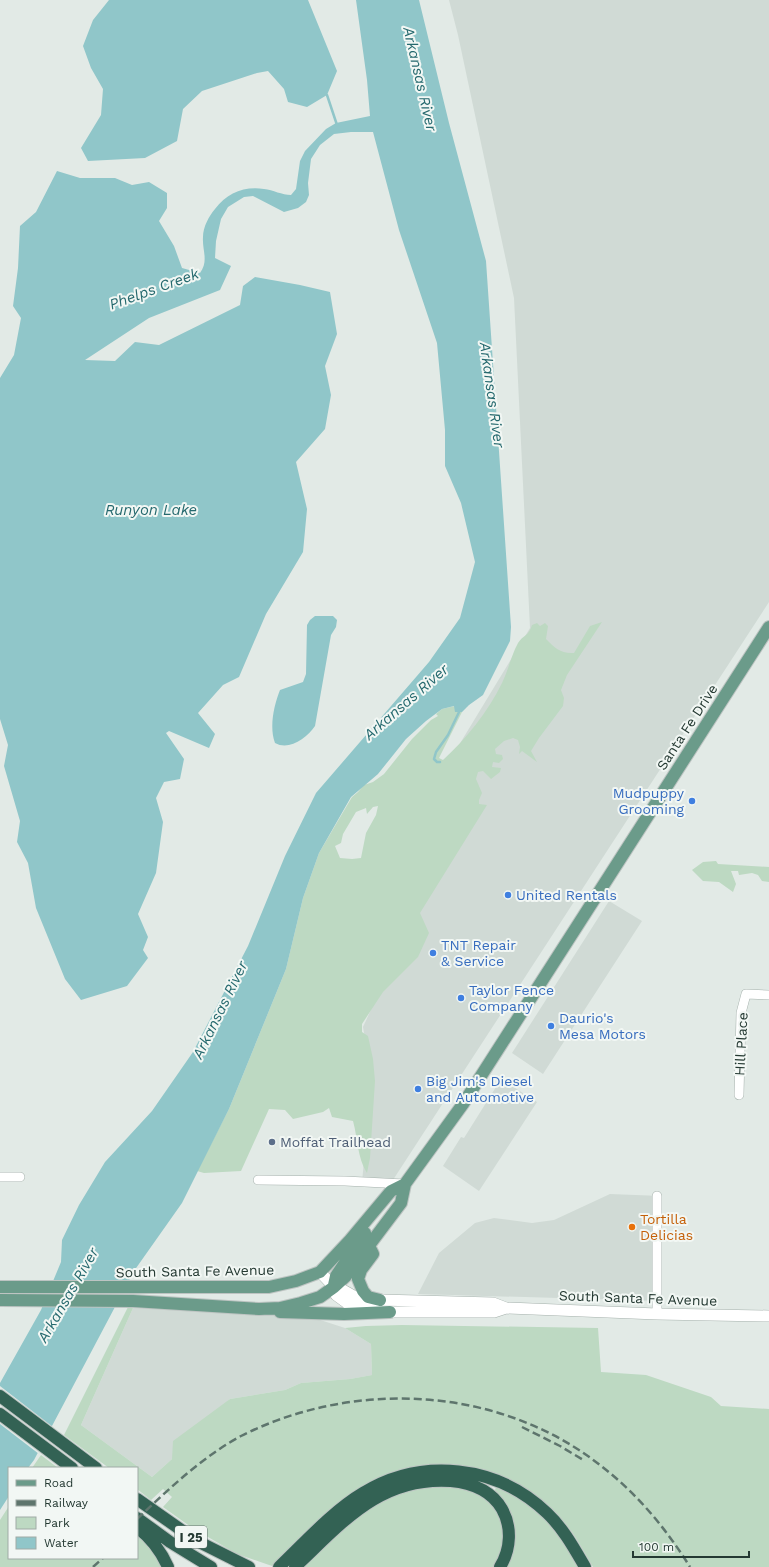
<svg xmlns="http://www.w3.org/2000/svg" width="769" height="1567" viewBox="0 0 769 1567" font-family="'Work Sans',sans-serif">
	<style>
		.built { fill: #d0dad5 }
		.green { fill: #bdd9c2; fill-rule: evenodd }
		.water { fill: #90c6c9 }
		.pier { fill: #e2eae6 }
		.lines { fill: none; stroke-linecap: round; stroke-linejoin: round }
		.stream { stroke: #90c6c9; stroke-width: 2.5 }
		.minor-casing { stroke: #a5b1ac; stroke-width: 10 }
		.tertiary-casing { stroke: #a5b1ac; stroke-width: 12 }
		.primary-casing { stroke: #bdc4c2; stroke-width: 14 }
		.motorway-casing { stroke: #bdc4c2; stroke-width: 14 }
		.minor { stroke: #fff; stroke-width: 9 }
		.tertiary { stroke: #fff; stroke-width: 11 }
		.primary { stroke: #6b9b8a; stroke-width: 12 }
		.motorway { stroke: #336254; stroke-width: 12 }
		.rail { stroke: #5e756d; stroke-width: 2.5; stroke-dasharray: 8 4; stroke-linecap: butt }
		.shop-dot { fill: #3f7fe0; stroke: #f2f7f4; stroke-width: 1.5 }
		.service-dot { fill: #5c6f8a; stroke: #f2f7f4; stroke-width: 1.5 }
		.food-dot { fill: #e8710a; stroke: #f2f7f4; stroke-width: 1.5 }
		.labels { text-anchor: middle; stroke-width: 4; stroke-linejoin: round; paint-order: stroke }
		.shield { fill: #f2f7f4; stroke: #62726c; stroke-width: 1 }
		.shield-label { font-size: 13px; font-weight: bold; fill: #243932 }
		.street-label { font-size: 14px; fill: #243932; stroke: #f2f7f4 }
		.shop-label { font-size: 14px; fill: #366cbe; stroke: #f2f7f4; text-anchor: start }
		.service-label { font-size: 14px; fill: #4e5e75; stroke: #f2f7f4; text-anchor: start }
		.food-label { font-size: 14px; fill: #c56008; stroke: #f2f7f4; text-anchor: start }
		.water-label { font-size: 15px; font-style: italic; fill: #25696e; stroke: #f2f7f4 }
	</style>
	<rect width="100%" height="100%" fill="#e2eae6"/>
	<path class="built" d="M 449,0 L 769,0 L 769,602 L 391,1183 L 362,1182 L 372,1078 L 363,1027 L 416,912 L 459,745 L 530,628 L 514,298 L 458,35 Z
		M 609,901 L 642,921 L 543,1074 L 512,1053 Z
		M 501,1079 L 537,1102 L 479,1191 L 443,1166 L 461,1137 L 464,1138 Z
		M 610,1194 L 661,1196 L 660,1301 L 418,1294 L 439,1253 L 475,1223 L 494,1218 L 532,1223 L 554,1220 Z
		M 133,1308 L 314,1318 L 345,1328 L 371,1344 L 372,1375 L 350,1379 L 301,1383 L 285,1390 L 230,1399 L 172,1459 L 152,1477 L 81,1425 Z"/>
	<path class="green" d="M 602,622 L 567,675 L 561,690 L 564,698 L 563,706 L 539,738 L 531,751 L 537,762 L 522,751 L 519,754 L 520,747 L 518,740 L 513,738 L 504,741 L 495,749 L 496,754 L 502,755 L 503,759 L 499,763 L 493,762 L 492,767 L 501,768 L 500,772 L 491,779 L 483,771 L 478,772 L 476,779 L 482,793 L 479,800 L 479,804 L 487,805 L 420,913 L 429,933 L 418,957 L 383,992 L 362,1024 L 362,1032 L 368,1036 L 373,1059 L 375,1081 L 370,1158 L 367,1173 C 357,1157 358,1139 353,1121 L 332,1117 L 329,1108 L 323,1112 L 293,1119 L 285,1110 L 269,1109 L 241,1171 L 204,1173 L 197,1171 L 229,1109 L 286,969 L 303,898 L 319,853 L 352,797 L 358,792 L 364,785 L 373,782 L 384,774 L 412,739 L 431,720 L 438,716 L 436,714 L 442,709 L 455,706 L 455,712 L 462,712 L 439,758 L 443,760 C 466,739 488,712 502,683 C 508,671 511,656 518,643 C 523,635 529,636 532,625 L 537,623 L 540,626 L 545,623 L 548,626 L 546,639 C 555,648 561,654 574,653 L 590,626 ZM 378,806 L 376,815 L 366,833 L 361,858 L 352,859 L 340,858 L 335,846 L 341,843 L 343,834 L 356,812 L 366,808 L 367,814 L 373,807 Z
		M 716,861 L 718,864 L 769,867 L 769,882 L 762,881 L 758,875 L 752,873 L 739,875 L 738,871 L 731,871 L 736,884 L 733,892 L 719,882 L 703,881 L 692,870 L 703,862 Z
		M 128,1307 L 133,1308 L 81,1425 L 152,1477 L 172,1459 L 173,1441 L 230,1399 L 285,1390 L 301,1383 L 350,1379 L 372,1375 L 371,1344 L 345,1328 L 366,1326 L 402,1325 L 598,1328 L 601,1372 L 646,1375 L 711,1397 L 721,1406 L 769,1409 L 769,1567 L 593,1567 C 585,1554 578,1540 569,1528 C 544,1497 508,1473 468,1467 C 457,1466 445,1467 435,1468 C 409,1468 384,1472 362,1486 C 329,1508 301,1538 272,1566 L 237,1554 L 191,1527 L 163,1507 L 172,1497 L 163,1489 L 151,1500 L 137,1489 L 137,1468 L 109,1468 L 64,1435 Z
		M 41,1455 L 58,1468 L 32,1468 Z
		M 434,1486 C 443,1486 454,1485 462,1487 C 488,1494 510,1516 504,1544 C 502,1552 497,1560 493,1567 L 301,1567 C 325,1545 351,1518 378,1501 C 394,1493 417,1489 434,1486 Z
		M 496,1487 L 500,1487 C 508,1491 517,1495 525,1500 C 549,1517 565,1542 580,1567 L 506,1567 L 510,1560 L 495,1490 Z
		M 9,1506 L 9,1558 L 137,1558 L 137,1534 L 150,1546 L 162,1567 L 0,1567 L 0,1520 Z"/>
	<path class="water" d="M 109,0 L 308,0 L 337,71 L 327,95 L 307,107 L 288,102 L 284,89 L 268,71 L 257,73 L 202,91 L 183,109 L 177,141 L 145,158 L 88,161 L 81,148 L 101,115 L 103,89 L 91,68 L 83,46 L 93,20 Z
		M 356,0 L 419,0 L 449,123 L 486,261 L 511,627 L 510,641 L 483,695 L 469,705 L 462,712 L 455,712 L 454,706 L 442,709 L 426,721 L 406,739 L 378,774 L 351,797 L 319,853 L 303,898 L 286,969 L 229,1109 L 182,1203 L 134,1271 L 34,1460 L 28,1468 L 9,1468 L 9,1496 L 0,1510 L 0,1383 L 41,1310 L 61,1262 L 62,1240 L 79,1205 L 105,1162 L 152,1111 L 193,1052 L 248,946 L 285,856 L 316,793 L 429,662 L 460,618 L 475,562 L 461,503 L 445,466 L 445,430 L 437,343 L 399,230 L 373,132 L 351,132 L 334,134 L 320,145 L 311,159 L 308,183 L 309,195 L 306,202 L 298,208 L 284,212 L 253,196 L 244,197 L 228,207 L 221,219 L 216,241 L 215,258 L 231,266 L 220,290 L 149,318 L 85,360 L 115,361 L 135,342 L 159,345 L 240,305 L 243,286 L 255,277 L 300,285 L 330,292 L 337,334 L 325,366 L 331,395 L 325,429 L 296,462 L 307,509 L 303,552 L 266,614 L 239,677 L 223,685 L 198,713 L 215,734 L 209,748 L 169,731 L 166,733 L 184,759 L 180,779 L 164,782 L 156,798 L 163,822 L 156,873 L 138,914 L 148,937 L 143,950 L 148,958 L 127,986 L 81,1000 L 65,979 L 36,908 L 28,863 L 17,842 L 20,821 L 4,766 L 8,745 L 0,719 L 0,378 L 14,355 L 21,318 L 13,306 L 18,268 L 20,226 L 36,212 L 57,171 L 80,178 L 115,178 L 132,185 L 149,182 L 167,193 L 167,208 L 159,221 L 174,246 L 182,268 L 200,273 C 209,260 202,251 203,237 C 203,227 209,216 215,209 C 227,193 244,186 264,189 C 273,190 282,195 291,195 L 296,189 L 300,161 L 305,151 L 326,129 L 336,123 L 370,116 L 367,80 Z
		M 315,616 L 333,616 L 337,620 L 336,627 L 331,635 L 315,726 C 307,738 289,751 275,743 C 269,727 274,705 280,690 L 303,682 L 306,674 L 307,625 L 310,620 Z"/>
	<path class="pier" d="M 0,1386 L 53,1427 L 39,1454 L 0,1424 Z"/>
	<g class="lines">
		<path class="stream" d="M 327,95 L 337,125
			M 440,762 L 437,762 L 434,759 L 436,752 L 448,735 L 460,710"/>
		<g class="minor-casing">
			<path id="minor" d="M 739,1095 L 741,1013 L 746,994 L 769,995
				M 0,1177 L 20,1177
				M 258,1180 L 345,1181 L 404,1184
				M 657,1314 L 657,1196"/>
		</g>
		<g class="tertiary-casing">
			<path id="tertiary" d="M 320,1272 L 334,1287 L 336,1295 L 347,1303 L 373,1311 L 390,1312 L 494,1312 L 506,1308
				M 334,1287 C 346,1289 355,1300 367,1301 C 371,1302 376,1301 380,1300 L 493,1303 L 506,1308 L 657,1314 L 769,1316"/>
		</g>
		<g class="primary-casing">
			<path id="primary" d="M 370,1248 L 373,1254 L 361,1270 L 358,1279 L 363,1291 L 368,1297 L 380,1300
				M 334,1285 L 336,1276 L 365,1233
				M 0,1287 L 269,1287 L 296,1281 L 320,1272 L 350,1240 L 391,1191 L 405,1184
				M 0,1300 L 133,1301 L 259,1309 L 280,1308 L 301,1303 L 320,1297 L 334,1287 L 346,1276 L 401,1203 L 405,1184 L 463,1104 L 769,627
				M 280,1312 L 344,1314 L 390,1312"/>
		</g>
		<g class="motorway-casing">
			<path id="motorway" d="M 0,1396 L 96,1468
				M 0,1414 L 72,1468
				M 137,1499 L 197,1541 L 249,1567
				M 137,1518 L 170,1542 L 211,1567
				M 138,1528 C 152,1539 161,1551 168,1567
				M 279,1567 C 304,1543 334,1510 363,1493 C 422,1457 497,1465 547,1513 C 563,1528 574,1548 585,1567
				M 295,1567 C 342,1523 380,1476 451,1481 C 472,1483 491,1490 502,1509 C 512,1527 511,1549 500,1567"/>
		</g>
		<use href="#minor" class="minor"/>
		<use href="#tertiary" class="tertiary"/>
		<use href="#primary" class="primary"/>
		<use href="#motorway" class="motorway"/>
		<path class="rail" d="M 522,1427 L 560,1446 L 585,1461
			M 137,1519 C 169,1489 202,1457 241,1436 C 356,1378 503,1386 605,1469 C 639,1496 667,1530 690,1567
			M 93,1567 L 103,1558"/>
	</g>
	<g class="shop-dot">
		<circle cx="692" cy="801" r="4"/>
		<circle cx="508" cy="895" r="4"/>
		<circle cx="433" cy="953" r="4"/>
		<circle cx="461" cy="998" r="4"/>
		<circle cx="551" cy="1026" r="4"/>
		<circle cx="418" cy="1089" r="4"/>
	</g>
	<circle class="service-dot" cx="272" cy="1142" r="4"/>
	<circle class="food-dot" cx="632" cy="1227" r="4"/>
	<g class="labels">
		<rect class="shield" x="175" y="1526" width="32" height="22" rx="3"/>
		<g class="shield-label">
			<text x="191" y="1542">I 25</text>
		</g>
		<g class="street-label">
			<text transform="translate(687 727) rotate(-57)" y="5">Santa Fe Drive</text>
			<text transform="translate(741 1044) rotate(-87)" y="5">Hill Place</text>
			<text transform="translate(195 1271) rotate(-1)" y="5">South Santa Fe Avenue</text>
			<text transform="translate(638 1298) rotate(2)" y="5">South Santa Fe Avenue</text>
		</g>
		<g class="shop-label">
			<text x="684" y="798" text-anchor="end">Mudpuppy<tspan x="684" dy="16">Grooming</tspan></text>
			<text x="516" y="900">United Rentals</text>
			<text x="441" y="950">TNT Repair<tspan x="441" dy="16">&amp; Service</tspan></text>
			<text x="469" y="995">Taylor Fence<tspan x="469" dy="16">Company</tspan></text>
			<text x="559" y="1023">Daurio's<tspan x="559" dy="16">Mesa Motors</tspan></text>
			<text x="426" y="1086">Big Jim's Diesel<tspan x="426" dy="16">and Automotive</tspan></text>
		</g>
		<g class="service-label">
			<text x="280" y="1147">Moffat Trailhead</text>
		</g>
		<g class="food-label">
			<text x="640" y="1224">Tortilla<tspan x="640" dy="16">Delicias</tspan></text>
		</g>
		<g class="water-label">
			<text transform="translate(420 79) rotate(77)" y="5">Arkansas River</text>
			<text transform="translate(154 289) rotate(-20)" y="5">Phelps Creek</text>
			<text transform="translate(492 395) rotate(82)" y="5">Arkansas River</text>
			<text x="151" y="515">Runyon Lake</text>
			<text transform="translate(406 702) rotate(-41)" y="5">Arkansas River</text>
			<text transform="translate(220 1010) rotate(-64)" y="5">Arkansas River</text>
			<text transform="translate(68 1295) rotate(-60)" y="5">Arkansas River</text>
		</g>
	</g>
	<rect x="8" y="1467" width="130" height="92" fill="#f2f7f4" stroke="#a0aba6"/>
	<rect x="16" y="1480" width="20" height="6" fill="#6b9b8a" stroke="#a0aba6"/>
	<text x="44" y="1487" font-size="12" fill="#243932">Road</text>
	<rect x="16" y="1500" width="20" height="6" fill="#5e756d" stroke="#a0aba6"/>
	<text x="44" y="1507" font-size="12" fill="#243932">Railway</text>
	<rect x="16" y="1517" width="20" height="12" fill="#bdd9c2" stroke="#a0aba6"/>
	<text x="44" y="1527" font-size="12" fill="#243932">Park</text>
	<rect x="16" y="1537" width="20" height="12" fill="#90c6c9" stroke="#a0aba6"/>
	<text x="44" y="1547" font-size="12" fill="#243932">Water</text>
	<path d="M633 1551v6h116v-6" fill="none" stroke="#243932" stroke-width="2"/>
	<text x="639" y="1551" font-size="12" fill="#243932" stroke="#f2f7f4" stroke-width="3" paint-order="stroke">100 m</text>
</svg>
